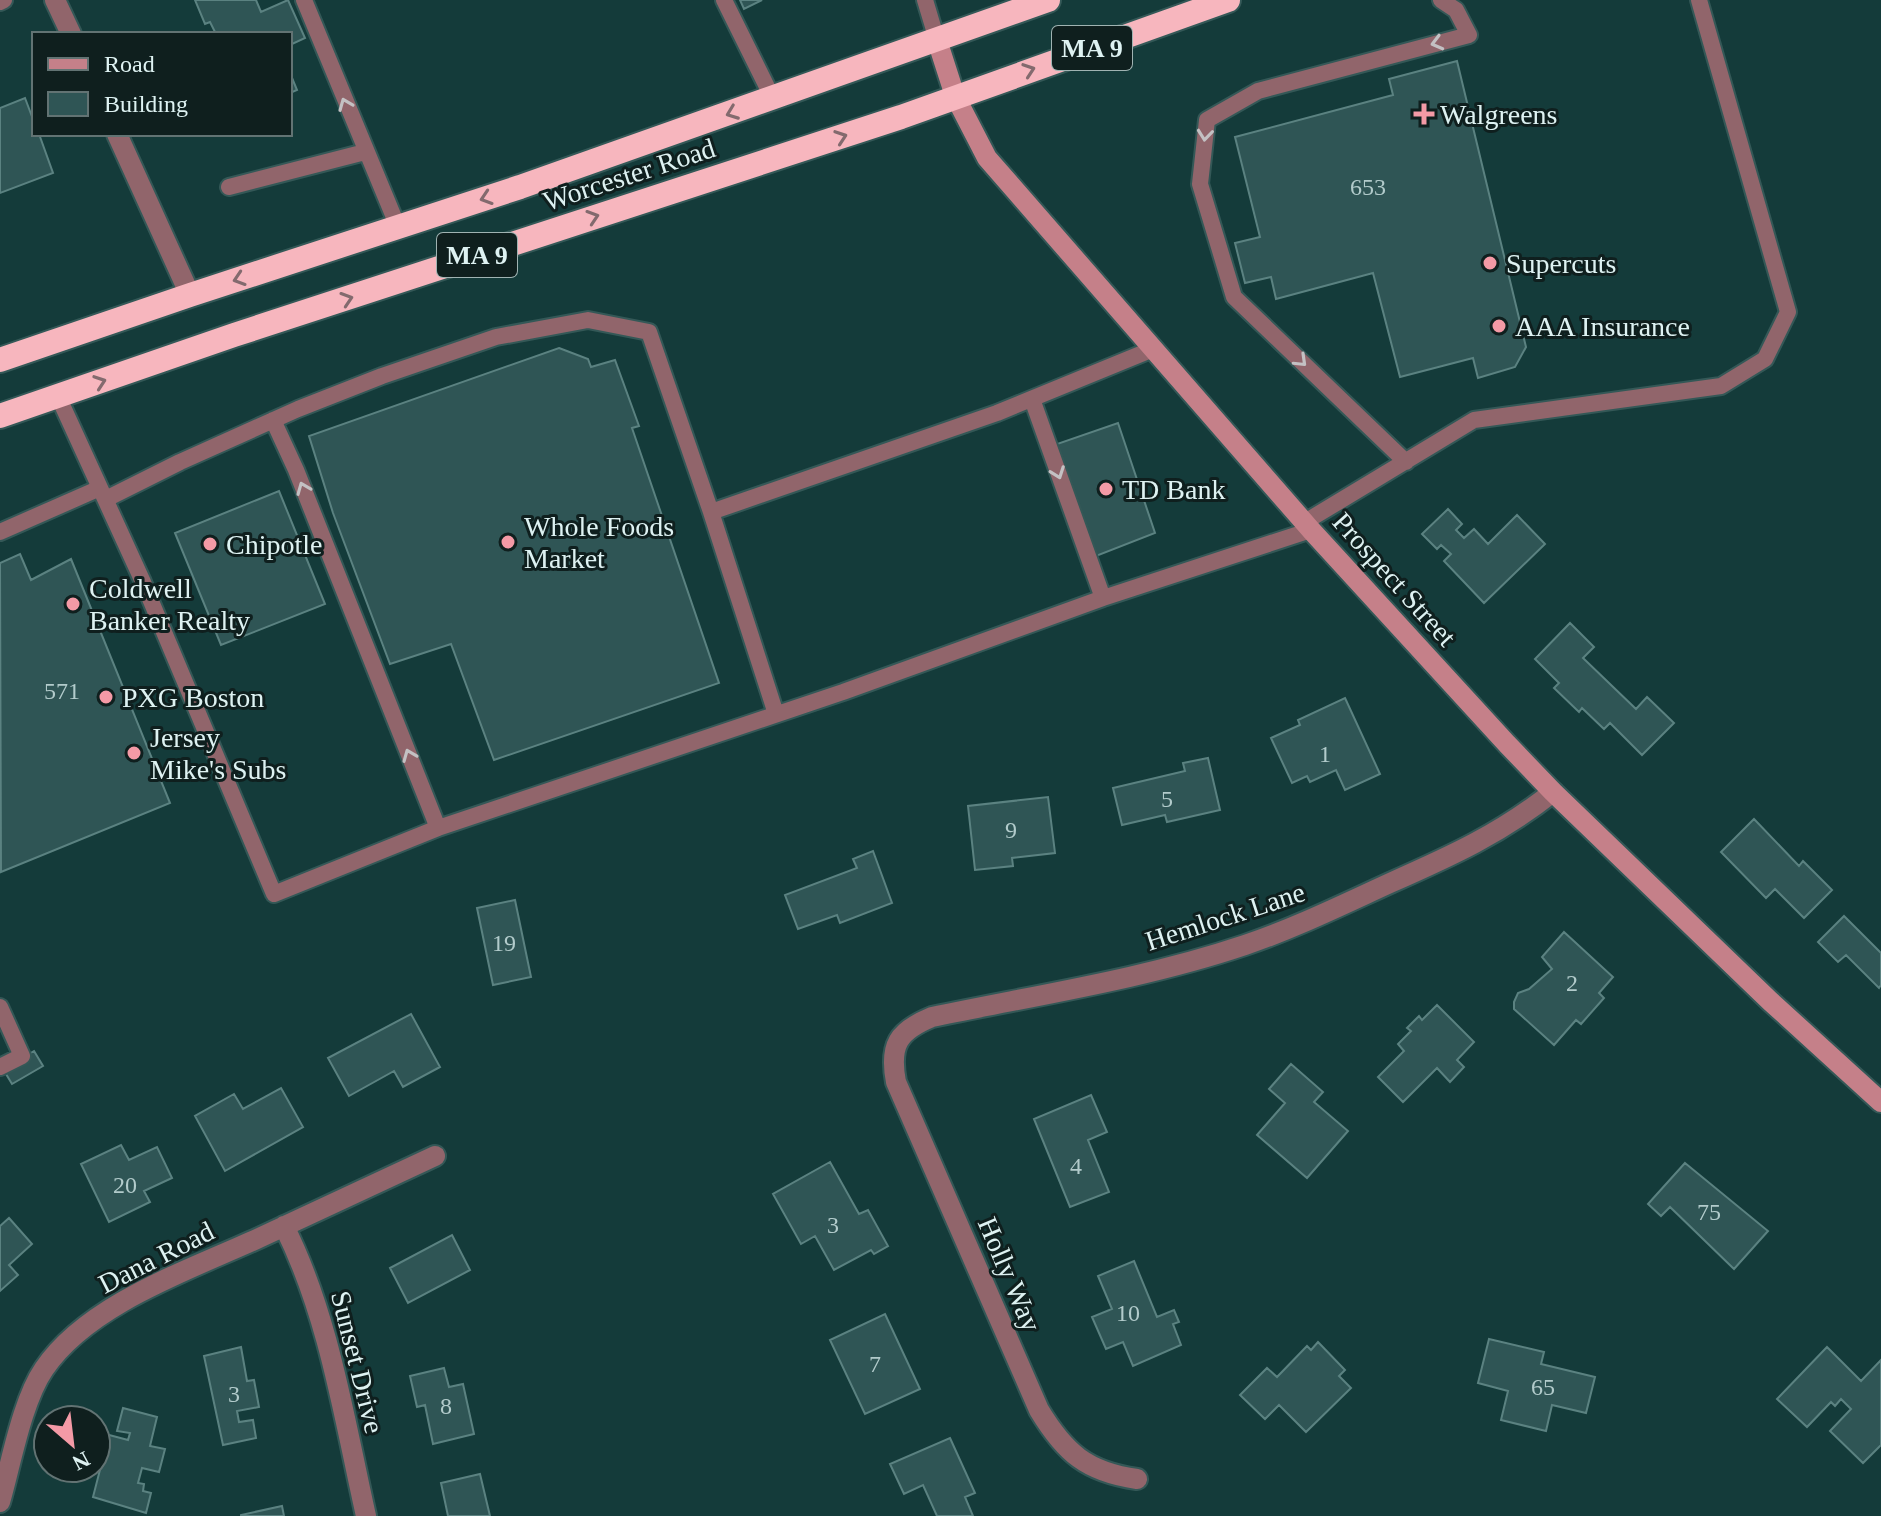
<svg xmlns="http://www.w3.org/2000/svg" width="1881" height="1516" viewBox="0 0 1881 1516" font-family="Georgia,serif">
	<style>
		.building { fill: #2f5555; stroke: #5b8281; stroke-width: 2 }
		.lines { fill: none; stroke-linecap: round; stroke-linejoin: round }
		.lane-casing { stroke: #345857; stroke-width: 20 }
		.street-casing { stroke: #345857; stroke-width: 24 }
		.secondary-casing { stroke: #345857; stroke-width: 24 }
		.highway-casing { stroke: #345857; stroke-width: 28 }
		.lane { stroke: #91656b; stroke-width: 16 }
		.street { stroke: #91656b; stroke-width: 20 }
		.secondary { stroke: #c58089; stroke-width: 20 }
		.highway { stroke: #f7b6be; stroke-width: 24 }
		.oneway { stroke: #c3c1c3 }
		.oneway2 { stroke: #836a6e }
		.poi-dot { fill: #f49aa6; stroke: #0f1f1e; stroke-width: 3 }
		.labels { text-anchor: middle; stroke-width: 6; stroke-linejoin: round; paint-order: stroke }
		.number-label { font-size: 24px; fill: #b2cbcb }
		.shield { fill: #0f1f1e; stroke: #a0b3b2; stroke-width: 2 }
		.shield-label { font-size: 26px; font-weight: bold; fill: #def2f2 }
		.poi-label { font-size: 28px; fill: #def2f2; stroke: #0f1f1e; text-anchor: start }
		.street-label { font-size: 28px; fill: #def2f2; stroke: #0f1f1e }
	</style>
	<rect width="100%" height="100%" fill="#143b3a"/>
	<path class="building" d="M 195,0 L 256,0 L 261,12 L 288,0 L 305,38 L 290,45 L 290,34 L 216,34 L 210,22 L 205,24 Z
		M 740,0 L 762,0 L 744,9 Z
		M 1457,61 L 1526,347 L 1515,367 L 1478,378 L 1473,358 L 1400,377 L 1373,273 L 1276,299 L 1271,277 L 1245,283 L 1235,243 L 1260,237 L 1235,137 L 1393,95 L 1389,79 Z
		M 290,73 L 297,90 L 290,93 Z
		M 25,98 L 34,122 L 34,134 L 39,134 L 53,173 L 0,193 L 0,108 Z
		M 559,348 L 588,359 L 591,367 L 615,360 L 639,426 L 632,428 L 719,683 L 494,760 L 451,644 L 390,664 L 333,513 L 309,436 Z
		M 1118,423 L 1155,533 L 1096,556 L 1057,444 Z
		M 279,491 L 325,604 L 221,645 L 175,533 Z
		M 1448,509 L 1462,524 L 1456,530 L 1464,538 L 1474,529 L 1488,544 L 1517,515 L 1545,544 L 1484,603 L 1444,561 L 1451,554 L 1441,545 L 1437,549 L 1422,534 Z
		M 20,554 L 31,580 L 71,559 L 170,803 L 1,872 L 0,563 Z
		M 1570,623 L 1594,647 L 1583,658 L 1636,709 L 1647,697 L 1674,723 L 1642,755 L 1610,723 L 1604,729 L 1582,708 L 1579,712 L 1554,688 L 1559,683 L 1535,659 Z
		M 1345,698 L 1380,774 L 1345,790 L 1336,770 L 1310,782 L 1307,776 L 1292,783 L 1271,738 L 1300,725 L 1298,720 Z
		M 1208,758 L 1220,810 L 1167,822 L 1165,815 L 1122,825 L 1113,788 L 1185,771 L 1183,763 Z
		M 1048,797 L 1055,853 L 1012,858 L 1013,866 L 975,870 L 968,806 Z
		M 1754,819 L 1799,866 L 1803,861 L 1832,890 L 1804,918 L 1775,889 L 1766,898 L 1721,852 Z
		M 873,851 L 892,903 L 840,923 L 837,915 L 798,929 L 785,895 L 857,868 L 853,859 Z
		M 515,900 L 531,977 L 493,985 L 477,908 Z
		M 1844,916 L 1881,953 L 1881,985 L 1879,988 L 1846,955 L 1838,962 L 1818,942 Z
		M 1564,932 L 1613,977 L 1599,993 L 1604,998 L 1581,1024 L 1576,1020 L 1554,1045 L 1514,1009 L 1514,1002 L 1518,993 L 1529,989 L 1552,969 L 1542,957 Z
		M 1437,1005 L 1474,1042 L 1457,1060 L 1464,1067 L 1450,1082 L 1437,1068 L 1403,1102 L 1378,1077 L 1404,1051 L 1398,1044 L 1411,1031 L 1407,1028 L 1419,1016 L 1422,1020 Z
		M 411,1014 L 440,1067 L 403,1087 L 394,1071 L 349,1096 L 328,1058 Z
		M 34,1051 L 43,1066 L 12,1084 L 3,1069 Z
		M 1291,1064 L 1323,1092 L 1314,1102 L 1348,1131 L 1307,1178 L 1257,1135 L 1285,1103 L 1269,1089 Z
		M 281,1088 L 303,1127 L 225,1171 L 195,1116 L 234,1094 L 243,1109 Z
		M 1091,1095 L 1107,1132 L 1088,1140 L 1109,1192 L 1070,1207 L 1034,1119 Z
		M 121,1145 L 129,1160 L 157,1147 L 172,1178 L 144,1191 L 150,1202 L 109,1222 L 81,1164 Z
		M 830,1162 L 859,1214 L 868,1210 L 888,1246 L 874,1254 L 871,1250 L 834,1270 L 815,1236 L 801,1244 L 773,1194 Z
		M 1685,1163 L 1768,1231 L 1734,1269 L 1670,1207 L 1661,1216 L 1648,1204 Z
		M 9,1218 L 32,1244 L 9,1265 L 18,1275 L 0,1291 L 0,1226 Z
		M 452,1235 L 470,1270 L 408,1303 L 390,1268 Z
		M 1134,1261 L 1157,1317 L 1174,1310 L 1179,1322 L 1173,1324 L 1181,1345 L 1133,1366 L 1123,1342 L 1106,1349 L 1092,1317 L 1112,1309 L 1098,1276 Z
		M 885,1314 L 920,1389 L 865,1414 L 830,1340 Z
		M 1489,1339 L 1544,1352 L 1541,1364 L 1595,1377 L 1586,1413 L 1552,1405 L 1546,1431 L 1501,1420 L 1508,1391 L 1478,1383 Z
		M 1318,1342 L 1345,1370 L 1339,1376 L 1351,1388 L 1306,1432 L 1279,1405 L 1265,1419 L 1240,1395 L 1267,1368 L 1277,1377 L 1307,1346 L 1311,1350 Z
		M 241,1347 L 247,1381 L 254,1380 L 259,1407 L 237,1411 L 239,1422 L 253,1420 L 256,1438 L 223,1445 L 204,1356 Z
		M 1827,1347 L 1861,1381 L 1881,1360 L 1881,1445 L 1863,1463 L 1830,1431 L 1851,1409 L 1841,1399 L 1835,1406 L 1831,1402 L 1807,1427 L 1777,1399 Z
		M 444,1368 L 449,1387 L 463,1384 L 474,1434 L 433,1444 L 425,1405 L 417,1407 L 410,1376 Z
		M 123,1408 L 157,1417 L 150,1446 L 165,1449 L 159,1472 L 142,1468 L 138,1483 L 144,1484 L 143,1491 L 151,1493 L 146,1513 L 93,1497 L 102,1462 L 96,1460 L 98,1432 L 128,1440 L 130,1433 L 117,1431 Z
		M 950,1438 L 975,1493 L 965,1497 L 973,1516 L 937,1516 L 923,1485 L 904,1494 L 890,1464 Z
		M 480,1474 L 490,1516 L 448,1516 L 441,1483 Z
		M 282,1506 L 284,1516 L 241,1516 L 241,1515 Z"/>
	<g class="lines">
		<g class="lane-casing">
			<path id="lane" d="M 304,0 L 398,227
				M 724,0 L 772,97
				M 925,0 L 937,40
				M 0,2 L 4,0
				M 229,187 L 365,152
				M 58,396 L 143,582 L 274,894 L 438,828 L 843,692 L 1103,598 L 1311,530
				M 1032,399 L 1103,598
				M 273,420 L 296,470 L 438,828
				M 1406,462 L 1234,297 L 1200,184 L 1207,120 L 1258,91 L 1469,35 L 1456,10 L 1441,0
				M 106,499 L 180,462 L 298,409 L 382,376 L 496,337 L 588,320 L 649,332 L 711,512 L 997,413 L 1153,349
				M 711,512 L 776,714
				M 1305,522 L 1474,420 L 1721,386 L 1765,359 L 1788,312 L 1699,0
				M 0,532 L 100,488
				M 0,1007 L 22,1056 L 0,1067"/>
		</g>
		<g class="street-casing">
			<path id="street" d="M 55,0 L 71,34
				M 117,134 L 190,295
				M 284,1226 C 329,1316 344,1418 366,1516
				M 1137,1479 C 1087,1472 1065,1453 1039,1410 L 896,1082 C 889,1045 898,1031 932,1017 C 1037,995 1144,979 1245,945 C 1295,928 1342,905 1390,883 C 1451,856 1500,834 1553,792
				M 0,1502 C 11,1464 22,1401 44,1369 C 88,1304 189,1270 259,1238 C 318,1211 376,1183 435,1156"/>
		</g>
		<g class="secondary-casing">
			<path id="secondary" d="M 937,40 L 955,96 L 987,158 L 1311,530 L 1507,744 L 1553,792 L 1770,1001 L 1881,1102"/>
		</g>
		<g class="highway-casing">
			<path id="highway" d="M 0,360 L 190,295 L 520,187 L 1048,0
				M 0,416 L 234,335 L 901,117 L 1228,0"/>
		</g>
		<use href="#lane" class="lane"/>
		<use href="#street" class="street"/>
		<use href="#secondary" class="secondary"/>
		<use href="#highway" class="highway"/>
	</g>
	<defs><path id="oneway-chevron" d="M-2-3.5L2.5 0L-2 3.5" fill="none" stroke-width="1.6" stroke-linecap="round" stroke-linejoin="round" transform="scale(2)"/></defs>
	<g class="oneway">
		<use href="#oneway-chevron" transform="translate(1437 43) rotate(165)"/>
		<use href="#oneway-chevron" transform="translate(345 104) rotate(-112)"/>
		<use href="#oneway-chevron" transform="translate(1205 135) rotate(96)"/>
		<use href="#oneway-chevron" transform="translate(1301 361) rotate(44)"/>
		<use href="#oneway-chevron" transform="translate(1058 473) rotate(70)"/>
		<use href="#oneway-chevron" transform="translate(303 488) rotate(-112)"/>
		<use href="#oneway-chevron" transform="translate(409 755) rotate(-112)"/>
	</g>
	<g class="oneway2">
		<use href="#oneway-chevron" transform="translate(1029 70) rotate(-19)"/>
		<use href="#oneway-chevron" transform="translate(732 113) rotate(159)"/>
		<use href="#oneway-chevron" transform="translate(841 137) rotate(-19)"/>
		<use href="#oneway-chevron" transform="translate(486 198) rotate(162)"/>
		<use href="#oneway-chevron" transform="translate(593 217) rotate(-18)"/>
		<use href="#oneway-chevron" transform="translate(239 279) rotate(162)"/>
		<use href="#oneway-chevron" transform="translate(347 299) rotate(-18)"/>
		<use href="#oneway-chevron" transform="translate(100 382) rotate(-19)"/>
	</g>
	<g class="poi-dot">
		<path d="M1420 102h8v8h8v8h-8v8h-8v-8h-8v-8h8z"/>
		<circle cx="1490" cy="263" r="8"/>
		<circle cx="1499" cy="326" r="8"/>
		<circle cx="1106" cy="489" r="8"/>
		<circle cx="508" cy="542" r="8"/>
		<circle cx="210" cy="544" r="8"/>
		<circle cx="73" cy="604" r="8"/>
		<circle cx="106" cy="697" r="8"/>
		<circle cx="134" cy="753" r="8"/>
	</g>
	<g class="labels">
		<g class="number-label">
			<text x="1368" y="195">653</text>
			<text x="62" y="699">571</text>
			<text x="1325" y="762">1</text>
			<text x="1167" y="807">5</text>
			<text x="1011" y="838">9</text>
			<text x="504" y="951">19</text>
			<text x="1572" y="991">2</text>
			<text x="1076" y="1174">4</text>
			<text x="125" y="1193">20</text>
			<text x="1709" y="1220">75</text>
			<text x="833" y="1233">3</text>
			<text x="1128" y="1321">10</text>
			<text x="875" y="1372">7</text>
			<text x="1543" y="1395">65</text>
			<text x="234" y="1402">3</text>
			<text x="446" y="1414">8</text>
		</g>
		<g class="shield">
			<rect x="1052" y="26" width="80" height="44" rx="6"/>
			<rect x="437" y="233" width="80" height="44" rx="6"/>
		</g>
		<g class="shield-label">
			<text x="1092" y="57">MA 9</text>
			<text x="477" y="264">MA 9</text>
		</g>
		<g class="poi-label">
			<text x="1440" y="124">Walgreens</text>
			<text x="1506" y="273">Supercuts</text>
			<text x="1515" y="336">AAA Insurance</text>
			<text x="1122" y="499">TD Bank</text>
			<text x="524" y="536">Whole Foods<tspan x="524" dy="32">Market</tspan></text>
			<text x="226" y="554">Chipotle</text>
			<text x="89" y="598">Coldwell<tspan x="89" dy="32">Banker Realty</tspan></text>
			<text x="122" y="707">PXG Boston</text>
			<text x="150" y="747">Jersey<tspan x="150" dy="32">Mike's Subs</tspan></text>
		</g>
		<g class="street-label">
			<text transform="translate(629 174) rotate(-18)" y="10">Worcester Road</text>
			<text transform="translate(1395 579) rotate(48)" y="10">Prospect Street</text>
			<text transform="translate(1225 916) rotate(-18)" y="10">Hemlock Lane</text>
			<text transform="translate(156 1257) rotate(-27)" y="10">Dana Road</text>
			<text transform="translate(1010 1274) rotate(67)" y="10">Holly Way</text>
			<text transform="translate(358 1362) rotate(76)" y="10">Sunset Drive</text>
		</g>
	</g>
	<rect x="32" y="32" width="260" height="104" fill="#0f1f1e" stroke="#627373" stroke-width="2"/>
	<rect x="48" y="58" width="40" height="12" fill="#c58089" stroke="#627373" stroke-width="2"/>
	<text x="104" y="72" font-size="24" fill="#def2f2">Road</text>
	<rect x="48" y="92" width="40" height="24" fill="#2f5555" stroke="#627373" stroke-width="2"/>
	<text x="104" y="112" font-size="24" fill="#def2f2">Building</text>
	<g transform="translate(72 1444) rotate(152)"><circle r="38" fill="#0f1f1e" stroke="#627373" stroke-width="2"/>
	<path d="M0-6L14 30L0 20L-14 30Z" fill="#f49aa6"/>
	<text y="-12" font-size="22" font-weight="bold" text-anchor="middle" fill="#def2f2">N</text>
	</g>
</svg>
